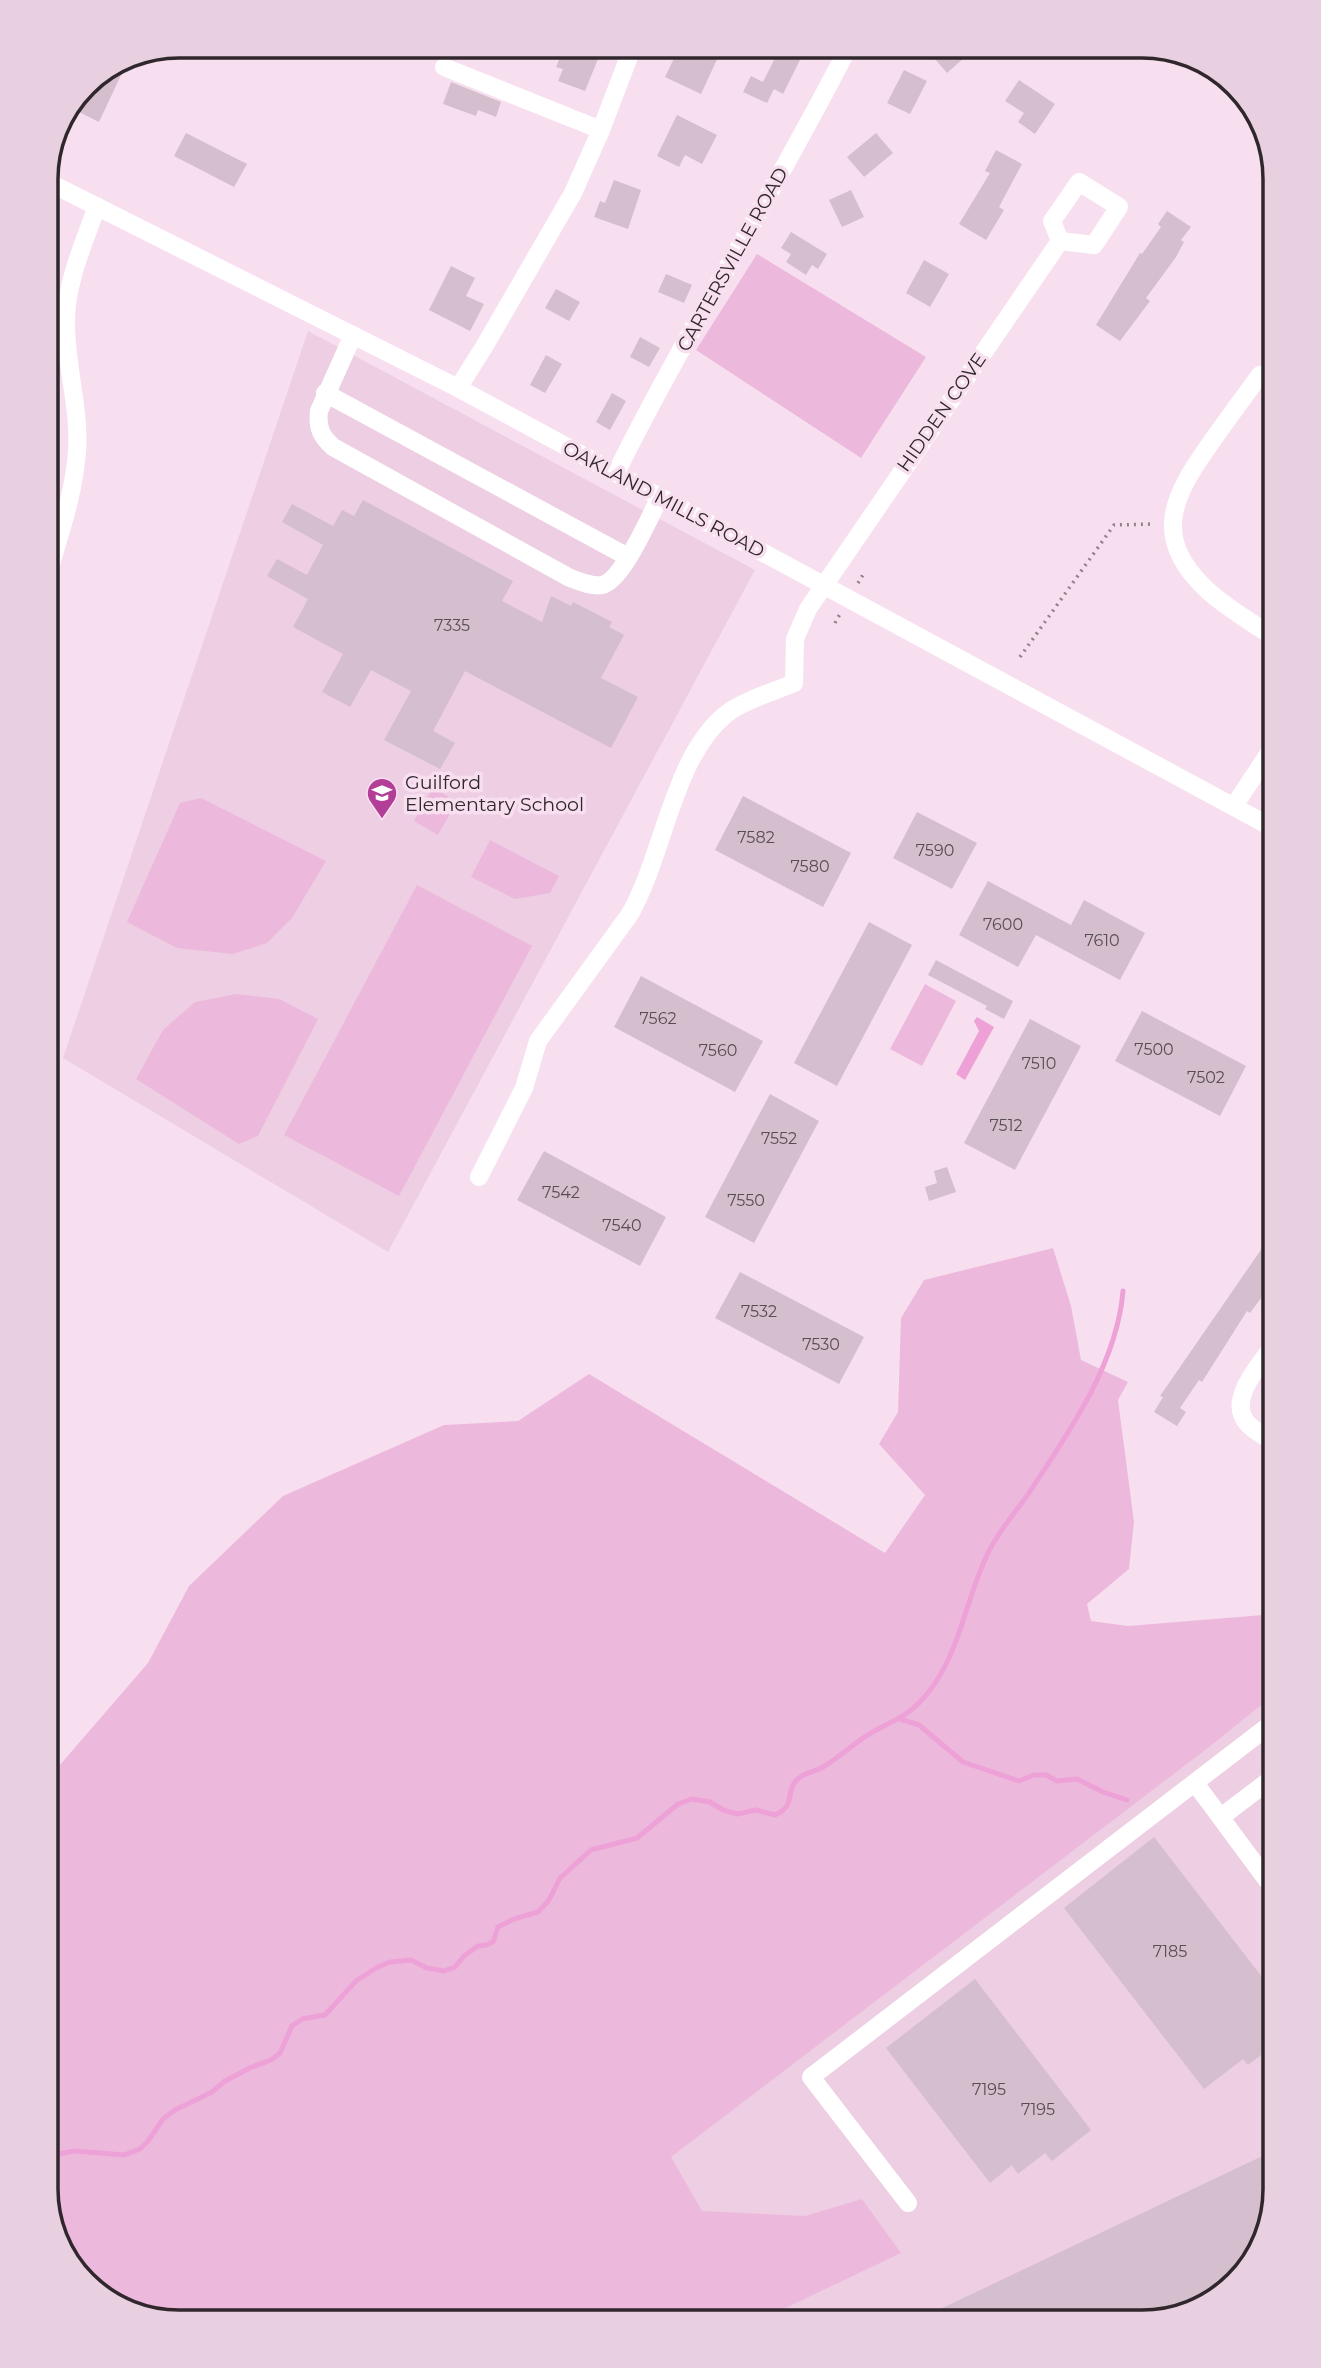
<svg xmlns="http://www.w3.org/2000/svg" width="1321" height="2368" viewBox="0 0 1321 2368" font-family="Montserrat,sans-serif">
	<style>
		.built { fill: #edcee2 }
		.green { fill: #ecb9dd }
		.water { fill: #eda1d7 }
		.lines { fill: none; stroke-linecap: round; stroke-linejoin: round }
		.stream { stroke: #eda1d7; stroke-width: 5 }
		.building { fill: #d5bece }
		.path { stroke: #92818d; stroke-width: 3.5; stroke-dasharray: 2 5; stroke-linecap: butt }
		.minor { stroke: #fff; stroke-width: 18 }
		.labels { text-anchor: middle; stroke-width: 7; stroke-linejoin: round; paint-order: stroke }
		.number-label { font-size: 16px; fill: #594d55 }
		.street-label { font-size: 19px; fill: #30272d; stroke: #f8dff0 }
		.poi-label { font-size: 19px; fill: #30272d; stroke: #f8dff0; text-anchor: start }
		.rim { fill: none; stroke: #30272d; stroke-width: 3.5 }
	</style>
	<rect width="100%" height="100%" fill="#f8dff0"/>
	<path class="built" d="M 308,331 L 755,570 L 388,1252 L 63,1058 Z
		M 1275,1694 L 1275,2190 L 1253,2263 L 1194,2312 L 1143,2322 L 608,2322 L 535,2260 L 1208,1748 Z"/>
	<path class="green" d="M 757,254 L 926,357 L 861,458 L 696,350 Z
		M 432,788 L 457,801 L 438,835 L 414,821 Z
		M 201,798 L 326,861 L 292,918 L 267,943 L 233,954 L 177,948 L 127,922 L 180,803 Z
		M 490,840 L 559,876 L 550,893 L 515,899 L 471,877 Z
		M 417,885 L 532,946 L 399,1196 L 284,1135 Z
		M 925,984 L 956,1001 L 922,1066 L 890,1049 Z
		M 236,994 L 279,999 L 318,1019 L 258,1136 L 239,1144 L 136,1079 L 163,1030 L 195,1002 Z
		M 1053,1248 L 1071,1306 L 1081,1360 L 1128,1382 L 1118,1400 L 1134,1522 L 1129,1569 L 1087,1604 L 1091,1621 L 1128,1626 L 1275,1614 L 1275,1694 L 1208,1748 L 671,2157 L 702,2211 L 805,2216 L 862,2199 L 901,2253 L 756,2322 L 170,2322 L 104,2300 L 56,2241 L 46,2190 L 46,1781 L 148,1663 L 189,1586 L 283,1496 L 444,1425 L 518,1421 L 589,1374 L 885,1553 L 925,1495 L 879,1444 L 898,1412 L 901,1318 L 924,1280 Z"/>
	<path class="water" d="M 977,1017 L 994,1027 L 965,1080 L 956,1074 L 979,1031 L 974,1021 Z"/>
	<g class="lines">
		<path class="stream" d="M 900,1719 L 919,1725 L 963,1762 L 1019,1781 L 1034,1775 L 1046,1775 L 1057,1781 L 1077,1779 L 1103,1792 L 1127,1800
			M 46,2156 L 75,2151 L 124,2155 L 140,2149 L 148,2141 L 163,2119 L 175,2110 L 212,2092 L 225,2081 L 252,2067 L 271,2060 L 280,2053 L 292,2026 L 302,2019 L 325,2015 L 356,1981 L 376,1968 L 390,1962 L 411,1960 L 427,1968 L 444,1971 L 455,1967 L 464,1956 L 478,1946 L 486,1945 L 493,1942 L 498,1927 L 514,1919 L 538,1912 L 549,1900 L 560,1878 L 591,1850 L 637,1838 L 678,1804 L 692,1799 L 710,1802 L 723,1810 L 737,1814 L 756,1810 L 775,1815 C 798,1805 783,1791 799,1778 C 806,1773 816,1771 823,1767 C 840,1757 854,1743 871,1733 C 888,1723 906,1717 920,1702 C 959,1662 964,1602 988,1553 C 998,1532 1013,1515 1027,1496 C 1067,1435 1117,1365 1123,1291"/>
	</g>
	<path class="building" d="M 565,46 L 578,46 L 600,54 L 585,91 L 558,81 L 563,69 L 556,67 Z
		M 680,46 L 714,46 L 711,51 L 719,55 L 701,94 L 665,77 Z
		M 790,46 L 805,50 L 783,94 L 774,89 L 767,103 L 743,92 L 751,76 L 763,82 L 778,52 L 785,56 Z
		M 924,46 L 955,46 L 965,57 L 947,73 Z
		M 110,67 L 122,73 L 99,122 L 73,109 L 85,84 Z
		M 904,70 L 927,81 L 910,114 L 887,103 Z
		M 1019,80 L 1055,104 L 1035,134 L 1018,122 L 1024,113 L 1005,101 Z
		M 451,82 L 501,102 L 496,117 L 478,110 L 476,116 L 443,104 Z
		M 677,115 L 717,135 L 702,164 L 685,155 L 679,167 L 657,156 Z
		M 186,133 L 247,164 L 234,187 L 174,156 Z
		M 876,133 L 893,153 L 864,177 L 847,157 Z
		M 996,150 L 1022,164 L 999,207 L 1004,210 L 986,240 L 959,224 L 990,173 L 985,171 Z
		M 614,180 L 641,190 L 628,229 L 594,217 L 600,201 L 605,203 Z
		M 851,190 L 864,217 L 842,227 L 829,200 Z
		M 1167,211 L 1191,227 L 1181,240 L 1184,242 L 1176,257 L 1146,298 L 1150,301 L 1120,341 L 1096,325 L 1140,253 L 1142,254 L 1161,227 L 1158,224 Z
		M 791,232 L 827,254 L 818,269 L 812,265 L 806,275 L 786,262 L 791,254 L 781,248 Z
		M 924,260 L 949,274 L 930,307 L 906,293 Z
		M 451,266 L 475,278 L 466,296 L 484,304 L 470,331 L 429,310 Z
		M 666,274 L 692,285 L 684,303 L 658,292 Z
		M 556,289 L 580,302 L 569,321 L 545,308 Z
		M 640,337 L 660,348 L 649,367 L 630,357 Z
		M 546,355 L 562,364 L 545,393 L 530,385 Z
		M 612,393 L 626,401 L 610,430 L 596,422 Z
		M 363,500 L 513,581 L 502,601 L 542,622 L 551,596 L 571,606 L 573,602 L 612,622 L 609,627 L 624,635 L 601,678 L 638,697 L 611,748 L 465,671 L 433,731 L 455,743 L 440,769 L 384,740 L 411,691 L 371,670 L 350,707 L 322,692 L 343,654 L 293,627 L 308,599 L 267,576 L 277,559 L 307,575 L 323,545 L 282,522 L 292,504 L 333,526 L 342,510 L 354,516 Z
		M 743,796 L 851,853 L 823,907 L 715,850 Z
		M 917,812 L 977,843 L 952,889 L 893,858 Z
		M 988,881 L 1071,925 L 1084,900 L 1145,933 L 1120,980 L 1036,935 L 1018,967 L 959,935 Z
		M 869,922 L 912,945 L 837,1086 L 794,1063 Z
		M 936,960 L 1013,1001 L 1004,1019 L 985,1009 L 987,1006 L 928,975 Z
		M 641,976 L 763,1041 L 735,1092 L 614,1027 Z
		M 1142,1011 L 1246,1066 L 1220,1116 L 1115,1061 Z
		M 1030,1019 L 1081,1046 L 1015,1170 L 964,1143 Z
		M 770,1094 L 819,1121 L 754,1243 L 705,1217 Z
		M 544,1151 L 666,1217 L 640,1266 L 517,1200 Z
		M 947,1167 L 956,1192 L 929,1201 L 925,1187 L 937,1183 L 934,1171 Z
		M 1276,1228 L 1276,1278 L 1250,1313 L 1247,1311 L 1202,1382 L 1199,1380 L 1180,1408 L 1186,1412 L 1177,1426 L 1154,1412 L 1163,1397 L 1160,1396 Z
		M 740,1272 L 864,1337 L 839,1384 L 715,1318 Z
		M 1154,1837 L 1275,1994 L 1275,2044 L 1248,2065 L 1243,2059 L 1204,2089 L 1064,1908 Z
		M 975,1979 L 1091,2130 L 1052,2161 L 1045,2153 L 1018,2174 L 1012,2165 L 990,2183 L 886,2048 Z
		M 1275,2150 L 1275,2190 L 1253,2263 L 1194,2312 L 1143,2322 L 913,2322 Z"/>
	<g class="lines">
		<path class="path" d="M 858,583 L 864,573
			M 835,623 L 840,614
			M 1020,657 L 1114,525 L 1155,524"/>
		<path class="minor" d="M 444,67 L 601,130
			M 46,181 L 458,388 L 1275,829
			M 353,335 L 319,411 C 317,428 321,436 333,447 L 570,578 C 579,581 591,587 602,585 C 623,580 649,518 659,499
			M 458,388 L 484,347 L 573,193 L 601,130 L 633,46
			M 325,393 L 628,557
			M 616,473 C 688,328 776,190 849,46
			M 46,581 C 58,538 74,496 77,451 C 80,409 66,367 66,324 C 65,284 84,243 97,206
			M 1275,638 C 1253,623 1226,608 1206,589 C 1152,538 1172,497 1210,444 C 1226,421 1243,398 1260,375 L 1275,386
			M 1234,806 L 1275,744
			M 479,1177 L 524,1088 L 538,1041 L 630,914 C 664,854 673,758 725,715 C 742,701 773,692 794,683 L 795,639 L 808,609 L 1060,241 L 1052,221 L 1079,182 L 1119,207 L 1094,245 L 1060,241
			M 1275,1443 C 1267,1437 1255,1432 1248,1424 C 1225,1400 1262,1363 1275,1343
			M 1195,1783 L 1275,1891
			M 1221,1817 L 1275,1776
			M 908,2203 L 811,2077 L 1275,1721"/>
	</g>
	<defs>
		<g id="school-pin" transform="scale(1.575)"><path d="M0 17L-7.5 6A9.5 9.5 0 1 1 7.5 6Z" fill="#b23e98" stroke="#f8dff0"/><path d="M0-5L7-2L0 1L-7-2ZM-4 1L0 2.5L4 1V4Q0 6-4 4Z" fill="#fff"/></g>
	</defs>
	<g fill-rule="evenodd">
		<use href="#school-pin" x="382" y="793"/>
	</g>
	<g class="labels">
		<g class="number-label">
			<text x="452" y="631">7335</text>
			<text x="756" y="843">7582</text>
			<text x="935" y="856">7590</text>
			<text x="810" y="872">7580</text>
			<text x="1003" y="930">7600</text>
			<text x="1102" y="946">7610</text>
			<text x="658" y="1024">7562</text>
			<text x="1154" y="1055">7500</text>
			<text x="718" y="1056">7560</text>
			<text x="1039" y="1069">7510</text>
			<text x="1206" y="1083">7502</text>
			<text x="1006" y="1131">7512</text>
			<text x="779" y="1144">7552</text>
			<text x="561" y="1198">7542</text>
			<text x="746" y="1206">7550</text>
			<text x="622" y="1231">7540</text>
			<text x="759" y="1317">7532</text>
			<text x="821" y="1350">7530</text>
			<text x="1170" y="1957">7185</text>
			<text x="989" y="2095">7195</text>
			<text x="1038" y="2115">7195</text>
		</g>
		<g class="street-label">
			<text transform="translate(732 259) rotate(-61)" y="7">CARTERSVILLE ROAD</text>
			<text transform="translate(941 412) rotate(-55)" y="7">HIDDEN COVE</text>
			<text transform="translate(664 499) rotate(28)" y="7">OAKLAND MILLS ROAD</text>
		</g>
		<g class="poi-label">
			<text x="405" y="789">Guilford<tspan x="405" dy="22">Elementary School</tspan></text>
		</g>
	</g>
	<path d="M0 0H1321V2368H0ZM179 58H1142A121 121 0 0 1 1263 179V2189A121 121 0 0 1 1142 2310H179A121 121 0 0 1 58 2189V179A121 121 0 0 1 179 58Z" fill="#e8d0e0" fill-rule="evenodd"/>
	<path class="rim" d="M179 58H1142A121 121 0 0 1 1263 179V2189A121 121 0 0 1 1142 2310H179A121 121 0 0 1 58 2189V179A121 121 0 0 1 179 58Z"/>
</svg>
